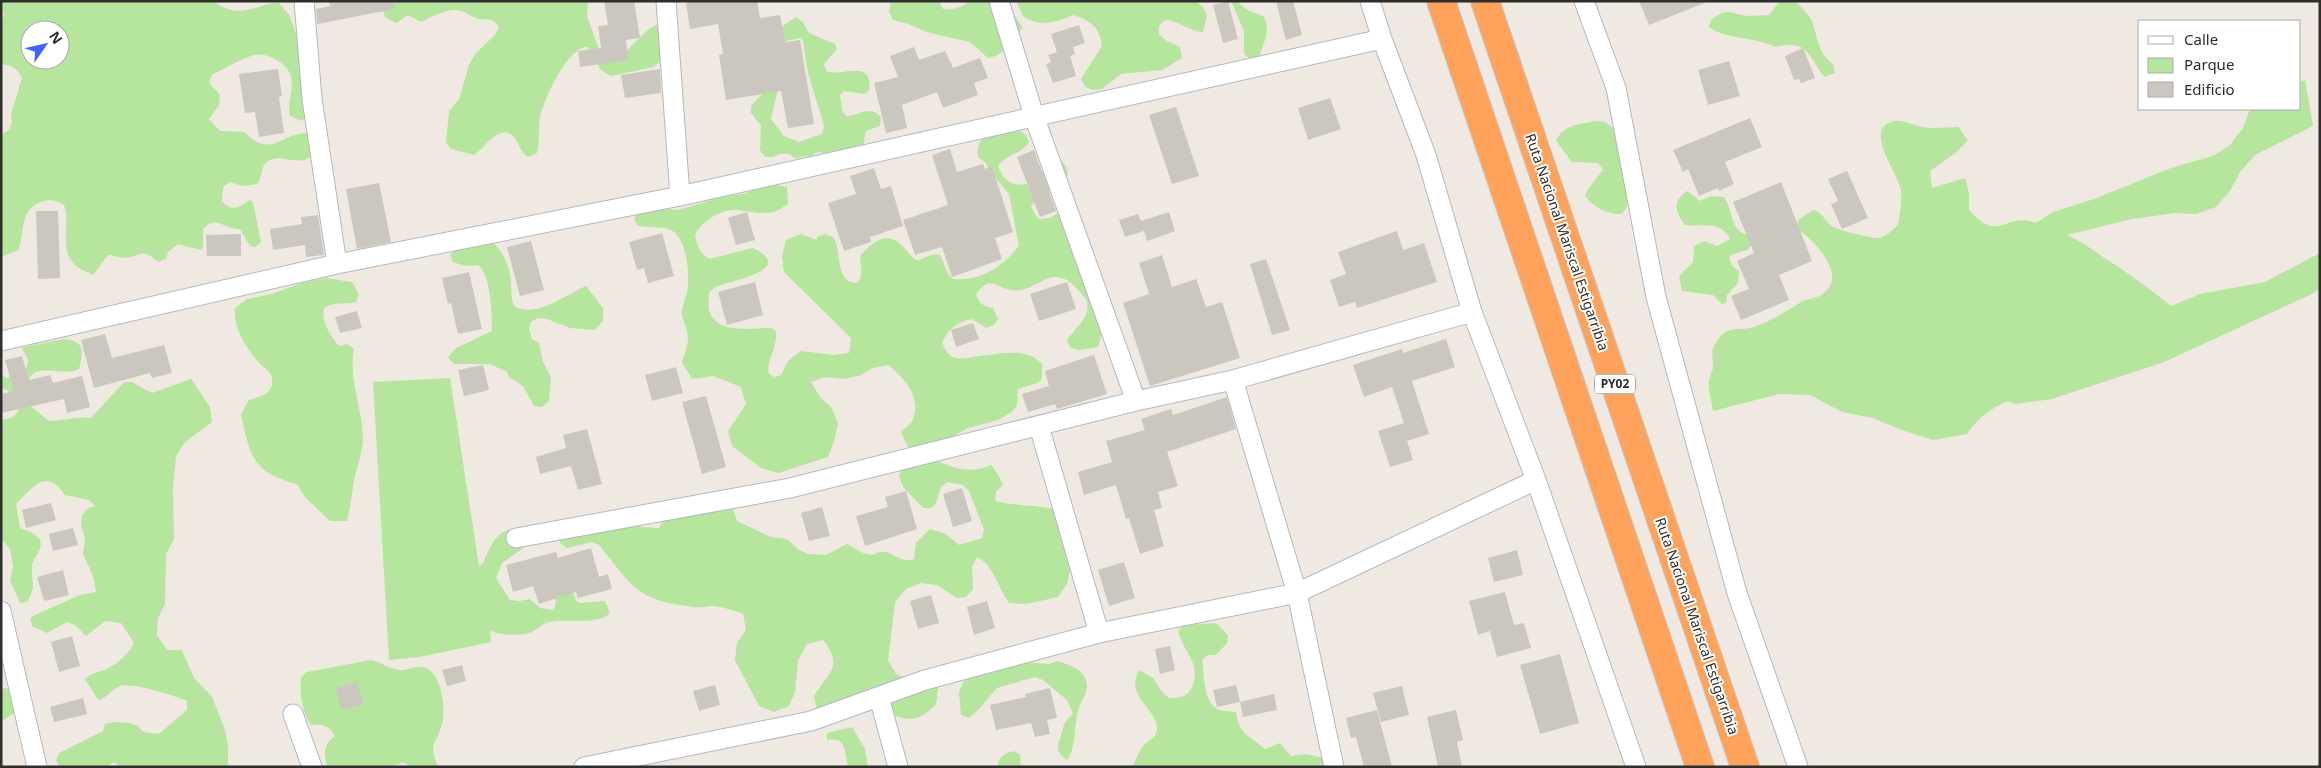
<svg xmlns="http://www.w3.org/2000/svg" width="2321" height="768" viewBox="0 0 2321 768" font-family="'Noto Sans',sans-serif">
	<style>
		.green { fill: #b6e59e; fill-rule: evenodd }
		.building { fill: #cbc7bf }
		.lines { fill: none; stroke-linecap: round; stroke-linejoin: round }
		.street-casing { stroke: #b4b7c1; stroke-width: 21 }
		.highway-casing { stroke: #c9c9c9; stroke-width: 30 }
		.street { stroke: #fff; stroke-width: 19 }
		.highway { stroke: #ffa35c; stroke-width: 28 }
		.labels { text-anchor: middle; stroke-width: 4; stroke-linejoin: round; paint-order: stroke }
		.shield { fill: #fff; stroke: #6d6d6d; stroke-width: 1 }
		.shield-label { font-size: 12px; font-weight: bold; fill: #2e2e2e }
		.street-label { font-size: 14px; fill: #2e2e2e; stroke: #fff }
	</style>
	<rect width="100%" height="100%" fill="#efe9e1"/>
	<path class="green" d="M 2,1 L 213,1 C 242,23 263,0 279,3 L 290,16 L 298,41 L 307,115 L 302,121 L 290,116 C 287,101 294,91 291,77 C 289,64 267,52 254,55 C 243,58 223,69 212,75 L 209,83 L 220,95 L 219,105 L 209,119 L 220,131 L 245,132 C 273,164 290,123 313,136 L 316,151 C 301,172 283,150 267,162 C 260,167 263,177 257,184 L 242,186 L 230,182 L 223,187 L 222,201 C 233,213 238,207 250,200 L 253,203 L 261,242 L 255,247 L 250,246 L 240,229 C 223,230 217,214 203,229 L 203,247 L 201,250 L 178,244 L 168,252 L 166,259 L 158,262 C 141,246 142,257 124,258 C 119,258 114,255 108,255 L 93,275 C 87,272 77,268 73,263 C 59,246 71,224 64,205 C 56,200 49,199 41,202 C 18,210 26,232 18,250 L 1,257 L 1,135 L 9,130 L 12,122 L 11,114 L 22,78 C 17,68 12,65 1,64 L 1,20 L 4,16 ZM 30,30 L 60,30 L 60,60 L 30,60 Z
		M 380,1 L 588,1 L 587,16 L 601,55 L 623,54 L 648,30 L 657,24 L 661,26 L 663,60 L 653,67 L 611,76 L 601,70 L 588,47 C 568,45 543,101 540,118 C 538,130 540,142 537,153 L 528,157 C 519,151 520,144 514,137 C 500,122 484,149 474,155 L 451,149 L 446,142 L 449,111 L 459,99 L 469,65 L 475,54 L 495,35 L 499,27 C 493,18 490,20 480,19 C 473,18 468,13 462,11 C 449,7 432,17 421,22 L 408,15 L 396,23 L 385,17 Z
		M 891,1 L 939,1 L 943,9 C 953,10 962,8 969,1 L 1002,1 L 1013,13 L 1022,27 C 1019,39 1001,57 988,58 L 970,42 L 930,33 L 908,24 L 893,20 L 889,12 Z
		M 1016,1 L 1195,1 L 1202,6 L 1207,15 L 1203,32 C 1189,31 1179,21 1165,20 L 1159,26 L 1159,34 L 1165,40 L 1180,47 L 1182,58 L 1162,70 L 1121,74 L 1102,89 L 1093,90 L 1085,87 L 1081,79 L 1102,46 C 1100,28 1091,21 1074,15 C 1055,22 1041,28 1023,16 Z
		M 1231,1 L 1238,1 C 1245,12 1254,11 1264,17 C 1271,31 1263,45 1258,59 L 1250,59 L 1244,54 L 1244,31 Z
		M 1780,1 L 1795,1 C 1798,5 1803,8 1806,12 C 1819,26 1813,50 1833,64 L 1835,73 L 1824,77 C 1807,53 1808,40 1775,47 C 1753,36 1727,40 1709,27 L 1711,20 C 1729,6 1729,14 1749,16 C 1755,16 1762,15 1769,15 Z
		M 796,17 L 803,22 L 809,33 L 835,44 L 837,49 L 824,64 L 826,71 C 842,78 874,57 869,91 L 864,94 L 844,91 L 840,95 L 842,110 L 846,116 C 859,116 870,104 881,117 L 880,126 L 866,131 L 863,146 L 832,154 L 818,152 L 811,156 L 795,158 L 789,154 L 780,154 L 773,157 L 765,157 L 760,150 L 761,126 L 751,113 L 751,106 L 765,91 L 779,85 L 771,119 L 784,136 L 799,142 L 822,134 L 824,126 L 808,73 L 803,41 L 800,38 L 785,41 L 777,38 L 781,27 Z
		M 2305,80 L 2313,126 L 2255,155 L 2240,172 L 2230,191 L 2216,207 L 2196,214 L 2175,213 L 2132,219 L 2067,235 C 2087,244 2099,255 2117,266 C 2136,279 2153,291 2171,306 L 2200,294 L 2265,282 L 2320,253 L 2320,289 L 2312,294 L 2164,362 L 2052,399 L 2015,404 L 2008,401 C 1992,407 1976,420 1967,434 L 1933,440 L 1902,430 L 1873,418 L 1842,412 L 1810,395 L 1779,394 L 1713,411 C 1712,402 1708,390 1709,381 C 1709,376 1713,372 1713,366 C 1713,356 1710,351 1717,341 C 1730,323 1738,332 1754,327 C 1771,321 1785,312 1801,302 C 1809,298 1817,299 1825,292 C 1846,274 1815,241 1799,230 L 1797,225 L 1798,220 L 1813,210 C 1821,211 1826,222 1833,227 C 1838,230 1874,239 1879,238 C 1886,237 1892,230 1898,225 C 1900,215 1902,201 1901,191 C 1900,175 1861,128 1894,121 C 1902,119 1914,126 1923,127 C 1934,129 1947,127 1958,127 L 1968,140 L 1957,152 L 1930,171 L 1932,188 L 1965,178 L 1969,193 L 1969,210 C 2000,245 2005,211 2036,223 L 2053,212 L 2094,199 L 2171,168 L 2213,156 L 2230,145 L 2243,128 L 2250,109 L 2300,109 L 2300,82 Z
		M 1597,121 L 1605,122 L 1619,132 C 1624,154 1639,196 1622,214 C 1609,215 1593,207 1585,196 L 1588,189 L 1603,170 L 1598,163 L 1572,162 L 1556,141 C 1563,124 1581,124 1597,121 Z
		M 1018,130 L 1025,134 L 1029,142 C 1021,155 1005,154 998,166 C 1007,190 1026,189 1042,174 L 1044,164 L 1054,155 C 1092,181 1040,192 1031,207 L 1038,219 L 1050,218 L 1067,207 L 1097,263 L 1099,271 L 1097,297 L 1103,329 L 1098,347 L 1079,350 L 1071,348 L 1067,341 C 1073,329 1091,318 1087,302 C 1086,297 1081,294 1078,290 C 1051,259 1038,294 1012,290 C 995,288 991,274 976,294 C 979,304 983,306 993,308 L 998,319 L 994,325 L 986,328 L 972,319 C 957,322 949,329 942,342 C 950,365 962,358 980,356 C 1000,354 1027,347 1042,364 L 1042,379 L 1037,383 L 1018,389 L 1017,405 L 1012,412 L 998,420 L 968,428 L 939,444 L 908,447 L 901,432 C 904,429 910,425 912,421 C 923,398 904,378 888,365 L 873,368 L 859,376 L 843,379 L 826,377 L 811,382 L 820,397 L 832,408 L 838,424 L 834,441 L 828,457 L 778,473 L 761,468 L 732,446 L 728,431 L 746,404 L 741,387 L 713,376 L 692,379 L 682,362 C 685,352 690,342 687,332 C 686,326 682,319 682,313 C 682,304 687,296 688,287 C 689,272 687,247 677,235 C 669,224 649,229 637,225 L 634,219 L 637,213 L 662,208 L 678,210 L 725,196 L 742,194 L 772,184 L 787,187 L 788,204 C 783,207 778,211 774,212 C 762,215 749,211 738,210 C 722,208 703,221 695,234 C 697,246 699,253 710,259 L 753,248 C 800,271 724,281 714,288 C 712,289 711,291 709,293 C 709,298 708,305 709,310 C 716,335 752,328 771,328 L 776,331 C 778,349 765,361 769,374 L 775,377 L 781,375 L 788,361 L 801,351 L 833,355 L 849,353 L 851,338 L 784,272 L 782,256 L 786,240 L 801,234 L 817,240 L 817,237 L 825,234 L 833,237 C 843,250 833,281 856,283 C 865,276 860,266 860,256 C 872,242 887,230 902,246 C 907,250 910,256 916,260 C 925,260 930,252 940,255 C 945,263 945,273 953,279 C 982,281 1002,267 1019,246 L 1009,194 L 992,174 L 985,162 L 978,157 C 974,132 1000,131 1018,130 Z
		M 1687,191 L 1700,201 L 1711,196 L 1724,197 C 1735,213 1728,231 1751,236 L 1753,244 L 1747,250 L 1731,255 L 1729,258 L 1732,266 L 1739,271 L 1738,283 L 1727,295 L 1726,303 L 1722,304 L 1713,295 L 1682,291 L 1679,276 L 1693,262 L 1694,246 L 1705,241 L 1717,246 L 1730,239 C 1721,220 1701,227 1685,225 C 1675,212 1672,201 1687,191 Z
		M 490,240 C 502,249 511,268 511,283 C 512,292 510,298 515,307 C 538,317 564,296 586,286 L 603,308 L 603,321 L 595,330 L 570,328 L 547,319 L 538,318 L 531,322 L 529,330 L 532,339 L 539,343 L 543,362 L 551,377 L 549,401 L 542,407 L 534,406 L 523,386 L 509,377 L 507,372 L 490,364 L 454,364 L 448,357 L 456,348 L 492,331 C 492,315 491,274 478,265 L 465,266 L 453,262 L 450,255 L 458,247 Z
		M 326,278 L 352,282 L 359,294 L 356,302 C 344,305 335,301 324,308 C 321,321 330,336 339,346 L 347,344 L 354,349 C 348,378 362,407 363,437 C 363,454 355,470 353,487 C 351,499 350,509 347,521 L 330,521 L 305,497 L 297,484 C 252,473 250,455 241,414 L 249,400 C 260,397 275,393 272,379 C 271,371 265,369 260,364 C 247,349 233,329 235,308 L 247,299 L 272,294 L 302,283 Z
		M 64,339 C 86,341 83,352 79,369 C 66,375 54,369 40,371 C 25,373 22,395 31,406 C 36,411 43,416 49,421 C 64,421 78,416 91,418 L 124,382 L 132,382 L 152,393 L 191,379 L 210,407 L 212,422 L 185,442 L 176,456 L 173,488 L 174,539 L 166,554 L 165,604 L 158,618 L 157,635 L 167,650 L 182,650 L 194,678 L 212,697 L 225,730 L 228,746 L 228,767 L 120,767 L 114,762 L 107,767 L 60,767 L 56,760 L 59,753 L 103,731 L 105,724 L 113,722 L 130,723 L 138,726 L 143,732 L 159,734 L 187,710 L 187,701 C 176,696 131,682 120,686 C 111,689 108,698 98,700 L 85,679 C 92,672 98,673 107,669 C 117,664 130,653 134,643 L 121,623 L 105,621 L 86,636 L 75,625 L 67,622 L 47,633 L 32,626 L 30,618 L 37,614 L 80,595 L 96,592 L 93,576 L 83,554 L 85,539 L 81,524 L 82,515 L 87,509 L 95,506 L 89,500 L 65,495 C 46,467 33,487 16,504 L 20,528 C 31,532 46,536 39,551 C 37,556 33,560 32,565 C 31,581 37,586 27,602 L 20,603 L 10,580 L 13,566 L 10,549 L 1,538 L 1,420 C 6,419 13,418 16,414 C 26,403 11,390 1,388 L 1,374 L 6,378 L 20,373 L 27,367 L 28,360 L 22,348 L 24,347 Z
		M 450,378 L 479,566 L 483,563 C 491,545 497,527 520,529 L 526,542 L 522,549 L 502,563 L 496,578 L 510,600 L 519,601 L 530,599 L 540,608 L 552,610 L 555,607 L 557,587 L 572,590 L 576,601 L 580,603 L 605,601 L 610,613 C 597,626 567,618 549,622 C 543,623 538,629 532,632 C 522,636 500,636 490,630 L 491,642 L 419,657 L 389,660 L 373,382 Z
		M 930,458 C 951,466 967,476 991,465 L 999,476 L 1003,485 L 996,491 L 995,501 C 1015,506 1035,505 1055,509 L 1070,568 L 1067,584 L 1058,597 L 1026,604 L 1009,603 C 998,588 994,565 977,557 L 972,567 L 973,589 L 966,597 L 957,598 L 937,585 L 921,583 L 906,589 L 895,602 L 888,661 L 897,675 L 912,679 L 929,675 L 938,688 L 936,704 C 912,729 905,716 876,711 C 858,707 836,711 817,711 L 814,696 C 829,672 844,666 823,640 L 807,644 L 798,660 L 795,692 L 789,706 L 774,712 L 759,706 L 735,660 L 737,643 L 746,630 L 743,614 C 733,610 724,607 713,606 C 707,606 700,608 694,607 C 636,600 634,588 599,545 L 592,542 L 567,548 L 560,543 L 561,534 L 635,522 L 641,527 L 659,528 L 663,520 L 732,505 L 737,521 L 771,537 L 787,539 L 799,550 L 808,554 L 826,555 L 847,544 L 863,553 L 873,555 C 891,544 896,565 914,559 L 916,543 L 930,529 L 946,534 L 959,545 L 982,538 L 984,530 L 969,491 L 963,485 L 947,482 L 941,487 L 936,503 L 931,508 L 923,508 L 903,487 L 899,476 L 901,469 Z
		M 1216,623 L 1228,635 L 1227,643 L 1216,655 L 1208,655 L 1202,660 C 1205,674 1202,699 1217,709 C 1222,712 1231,711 1236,712 C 1240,736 1248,734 1265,749 L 1280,743 L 1291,756 L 1307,754 L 1322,758 L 1325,767 L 1132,767 C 1136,760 1139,752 1143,746 C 1149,740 1157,738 1157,729 C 1158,709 1124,697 1139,670 L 1153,678 L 1163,693 L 1169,698 C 1179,698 1188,697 1192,687 C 1202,663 1183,652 1178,631 L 1184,625 Z
		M 371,660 C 381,662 389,669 399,670 C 408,671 416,664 426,668 C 442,675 446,709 442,724 C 436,747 428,740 438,767 L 413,767 L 403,762 L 392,767 L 327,767 C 324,754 323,744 335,736 C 330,726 321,723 311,725 C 301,711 300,693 301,677 L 307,672 Z
		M 1058,661 C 1068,665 1083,668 1086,681 C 1090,691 1080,701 1078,711 C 1074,725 1076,750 1067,760 C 1052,749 1059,745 1062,732 C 1064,723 1066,720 1073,714 L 1067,700 L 1043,680 L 1035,677 L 997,688 L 981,707 L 969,718 L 961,715 L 959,692 L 965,678 L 1024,662 L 1049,664 Z
		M 6,688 L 10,689 L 17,711 L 1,722 L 1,689 Z
		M 852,727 L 865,749 L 868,767 L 848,767 C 844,752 848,737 827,740 L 827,733 Z
		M 1014,751 L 1020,755 L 1021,767 L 998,767 C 998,757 1005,753 1014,751 Z"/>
	<path class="building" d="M 329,1 L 394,1 L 395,9 L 317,24 L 316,9 L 330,6 Z
		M 604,1 L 634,1 L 640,38 L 626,40 L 628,60 L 580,67 L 578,51 L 601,48 L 598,26 L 608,25 Z
		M 694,1 L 757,1 L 760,18 L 780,15 L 785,42 L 800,40 L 814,124 L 788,128 L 781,91 L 726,100 L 719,55 L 723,54 L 718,24 L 690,29 L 686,3 Z
		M 1228,1 L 1238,39 L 1223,43 L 1213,5 Z
		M 1276,1 L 1293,1 L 1302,35 L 1286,40 Z
		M 1639,1 L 1707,1 L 1707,2 L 1649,25 Z
		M 1079,25 L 1085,43 L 1073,47 L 1075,54 L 1070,56 L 1076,76 L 1053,83 L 1046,64 L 1051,62 L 1048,55 L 1057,52 L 1051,34 Z
		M 914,47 L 919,60 L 945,51 L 953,68 L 980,58 L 988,78 L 974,83 L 978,95 L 943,108 L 937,92 L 902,105 L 907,128 L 886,133 L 874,83 L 898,77 L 890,56 Z
		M 1803,48 L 1815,78 L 1801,83 L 1799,79 L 1794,80 L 1785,56 Z
		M 1729,61 L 1740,96 L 1708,105 L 1698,70 Z
		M 278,69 L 282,96 L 279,97 L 284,133 L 259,137 L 255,112 L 245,113 L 239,74 Z
		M 660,69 L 661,93 L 625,98 L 621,75 Z
		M 1330,98 L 1341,129 L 1308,140 L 1298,108 Z
		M 1176,107 L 1199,176 L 1172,184 L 1149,115 Z
		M 1750,118 L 1762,147 L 1725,162 L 1734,184 L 1719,191 L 1718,188 L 1699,196 L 1688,169 L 1683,172 L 1673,150 Z
		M 950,149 L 957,172 L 983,164 L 985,169 L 992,166 L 1013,232 L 995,238 L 1002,259 L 952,277 L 942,247 L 915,255 L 903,220 L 948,205 L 932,155 Z
		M 1034,150 L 1056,211 L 1040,217 L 1017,157 Z
		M 874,168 L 881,189 L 891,186 L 903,226 L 870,237 L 871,242 L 844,251 L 828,203 L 856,194 L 850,176 Z
		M 1847,171 L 1868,218 L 1842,229 L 1831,204 L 1838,201 L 1828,179 Z
		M 1781,182 L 1812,261 L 1779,275 L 1789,300 L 1741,320 L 1731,296 L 1749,289 L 1737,261 L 1754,253 L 1733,202 Z
		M 379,183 L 391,242 L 357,249 L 346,189 Z
		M 36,211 L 58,211 L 60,278 L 38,279 Z
		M 747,212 L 755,240 L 736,245 L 728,218 Z
		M 1169,212 L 1175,231 L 1147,241 L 1144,231 L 1125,237 L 1119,220 L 1138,214 L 1141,221 Z
		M 318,215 L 324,255 L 306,257 L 305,245 L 273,250 L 270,229 L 302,224 L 301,217 Z
		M 1397,231 L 1403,250 L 1424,243 L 1437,282 L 1357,308 L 1355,302 L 1339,307 L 1330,280 L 1346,274 L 1338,252 Z
		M 662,233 L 674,276 L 648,283 L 644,268 L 637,270 L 629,242 Z
		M 241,234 L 241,256 L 207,256 L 206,235 Z
		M 531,241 L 544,290 L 520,296 L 507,247 Z
		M 1162,255 L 1172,287 L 1196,279 L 1206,307 L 1222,302 L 1240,358 L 1150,386 L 1123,303 L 1149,294 L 1139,263 Z
		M 1266,259 L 1290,330 L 1272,335 L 1250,264 Z
		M 469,272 L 482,329 L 458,334 L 451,303 L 448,304 L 442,278 Z
		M 755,282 L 763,315 L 727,325 L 718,292 Z
		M 1067,282 L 1076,309 L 1039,321 L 1030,294 Z
		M 357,311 L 362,328 L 340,333 L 335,317 Z
		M 973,323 L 979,339 L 956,347 L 951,330 Z
		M 105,334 L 112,358 L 164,345 L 172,373 L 152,378 L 150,373 L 94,388 L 81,340 Z
		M 1446,339 L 1455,367 L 1412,381 L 1429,434 L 1407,441 L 1413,460 L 1390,467 L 1378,431 L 1404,423 L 1392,387 L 1364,397 L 1353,365 L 1402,349 L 1403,353 Z
		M 1094,355 L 1107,394 L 1057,409 L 1055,404 L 1028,412 L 1022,394 L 1049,386 L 1045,371 Z
		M 22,356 L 29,380 L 50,375 L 53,383 L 82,376 L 90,407 L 67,413 L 64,399 L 1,413 L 1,394 L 14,391 L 5,360 Z
		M 483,365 L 489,390 L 464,396 L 458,370 Z
		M 676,367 L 683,393 L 652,401 L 645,375 Z
		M 706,396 L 726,467 L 702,474 L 682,402 Z
		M 1227,397 L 1236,429 L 1167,452 L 1178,486 L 1158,492 L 1162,508 L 1154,510 L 1164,546 L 1140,554 L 1129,518 L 1126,519 L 1116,485 L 1084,495 L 1078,472 L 1112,462 L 1106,441 L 1145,430 L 1141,419 L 1171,409 L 1173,415 Z
		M 587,429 L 602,484 L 578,490 L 571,466 L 540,474 L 536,457 L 566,448 L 563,435 Z
		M 962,488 L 972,521 L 953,527 L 943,494 Z
		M 906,491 L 917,529 L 865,546 L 856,516 L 888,507 L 885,497 Z
		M 51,503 L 56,520 L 26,528 L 22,510 Z
		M 822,507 L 830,536 L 809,541 L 801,513 Z
		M 73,528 L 78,545 L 53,551 L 49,534 Z
		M 591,548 L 599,577 L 608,574 L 612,589 L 578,598 L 576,592 L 539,604 L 533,586 L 513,592 L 506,565 L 556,552 L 558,558 Z
		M 1517,550 L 1523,575 L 1494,582 L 1488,558 Z
		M 1124,562 L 1135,598 L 1109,606 L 1098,570 Z
		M 63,570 L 69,595 L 44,601 L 37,577 Z
		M 1505,592 L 1514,625 L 1524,623 L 1531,648 L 1497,657 L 1490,631 L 1478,635 L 1469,601 Z
		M 931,595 L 939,623 L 918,629 L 910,601 Z
		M 987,601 L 995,628 L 974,635 L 967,607 Z
		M 72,636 L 80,666 L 59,672 L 51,642 Z
		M 1170,646 L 1175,670 L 1160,674 L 1155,649 Z
		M 1560,654 L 1579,723 L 1540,734 L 1520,665 Z
		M 462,665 L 466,681 L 447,686 L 442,670 Z
		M 357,682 L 363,704 L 341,710 L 336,688 Z
		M 715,685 L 720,705 L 699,711 L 693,691 Z
		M 1236,685 L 1240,702 L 1217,707 L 1213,690 Z
		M 1402,686 L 1409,715 L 1381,722 L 1373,693 Z
		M 1050,688 L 1057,718 L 1047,720 L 1050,734 L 1035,737 L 1031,723 L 996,730 L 990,705 L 1026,697 L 1025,694 Z
		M 1274,694 L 1277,710 L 1243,717 L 1240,702 Z
		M 83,698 L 87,714 L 54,722 L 50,707 Z
		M 1377,710 L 1392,767 L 1364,767 L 1356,737 L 1351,738 L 1346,718 Z
		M 1456,710 L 1463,740 L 1457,742 L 1462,767 L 1438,767 L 1427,717 Z"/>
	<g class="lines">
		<g class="street-casing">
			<path id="street" d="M 304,1 L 312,99 L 337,264
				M 666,1 L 680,196
				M 999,1 L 1034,116 L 1136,401
				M 1370,1 L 1382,39 L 1426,155 L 1472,312 L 1536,480 L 1636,767
				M 1584,1 L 1616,88 L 1656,297 L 1737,593 L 1798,767
				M 1,341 L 337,264 L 680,196 L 1382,39
				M 1233,380 L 1297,593 L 1334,767
				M 1039,426 L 1099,633
				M 516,538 L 790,488 L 1136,401 L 1233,380 L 1472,312
				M 1,611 L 37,767
				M 879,697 L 898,767
				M 293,714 L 312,767
				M 584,767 L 811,721 L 925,680 L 1099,633 L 1297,593 L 1536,480"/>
		</g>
		<g class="highway-casing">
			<path id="highway" d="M 1441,1 L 1700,767
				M 1485,1 L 1745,767"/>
		</g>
		<use href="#street" class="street"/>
		<use href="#highway" class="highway"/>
	</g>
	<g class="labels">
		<rect class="shield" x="1595" y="374.5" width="40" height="19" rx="4"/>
		<g class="shield-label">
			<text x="1615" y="388">PY02</text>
		</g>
		<g class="street-label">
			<text transform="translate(1567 242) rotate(71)" y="5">Ruta Nacional Mariscal Estigarribia</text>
			<text transform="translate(1697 626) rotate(71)" y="5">Ruta Nacional Mariscal Estigarribia</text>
		</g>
	</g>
	<rect width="2321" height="768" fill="none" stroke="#2e2e2e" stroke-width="5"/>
	<rect x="2138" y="20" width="162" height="90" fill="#ffffff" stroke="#ababab"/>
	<rect x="2148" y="36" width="25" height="8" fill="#ffffff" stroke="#ababab"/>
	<text x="2184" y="45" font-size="15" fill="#2e2e2e">Calle</text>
	<rect x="2148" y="58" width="25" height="15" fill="#b6e59e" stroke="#ababab"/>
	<text x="2184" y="70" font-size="15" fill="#2e2e2e">Parque</text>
	<rect x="2148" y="82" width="25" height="15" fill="#cbc7bf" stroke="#ababab"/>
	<text x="2184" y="95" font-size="15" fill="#2e2e2e">Edificio</text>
	<g transform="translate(45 45) rotate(56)"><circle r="24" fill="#ffffff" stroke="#ababab"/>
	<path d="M0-4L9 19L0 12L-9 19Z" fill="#4264fb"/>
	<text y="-8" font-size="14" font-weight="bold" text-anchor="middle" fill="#2e2e2e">N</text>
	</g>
</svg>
